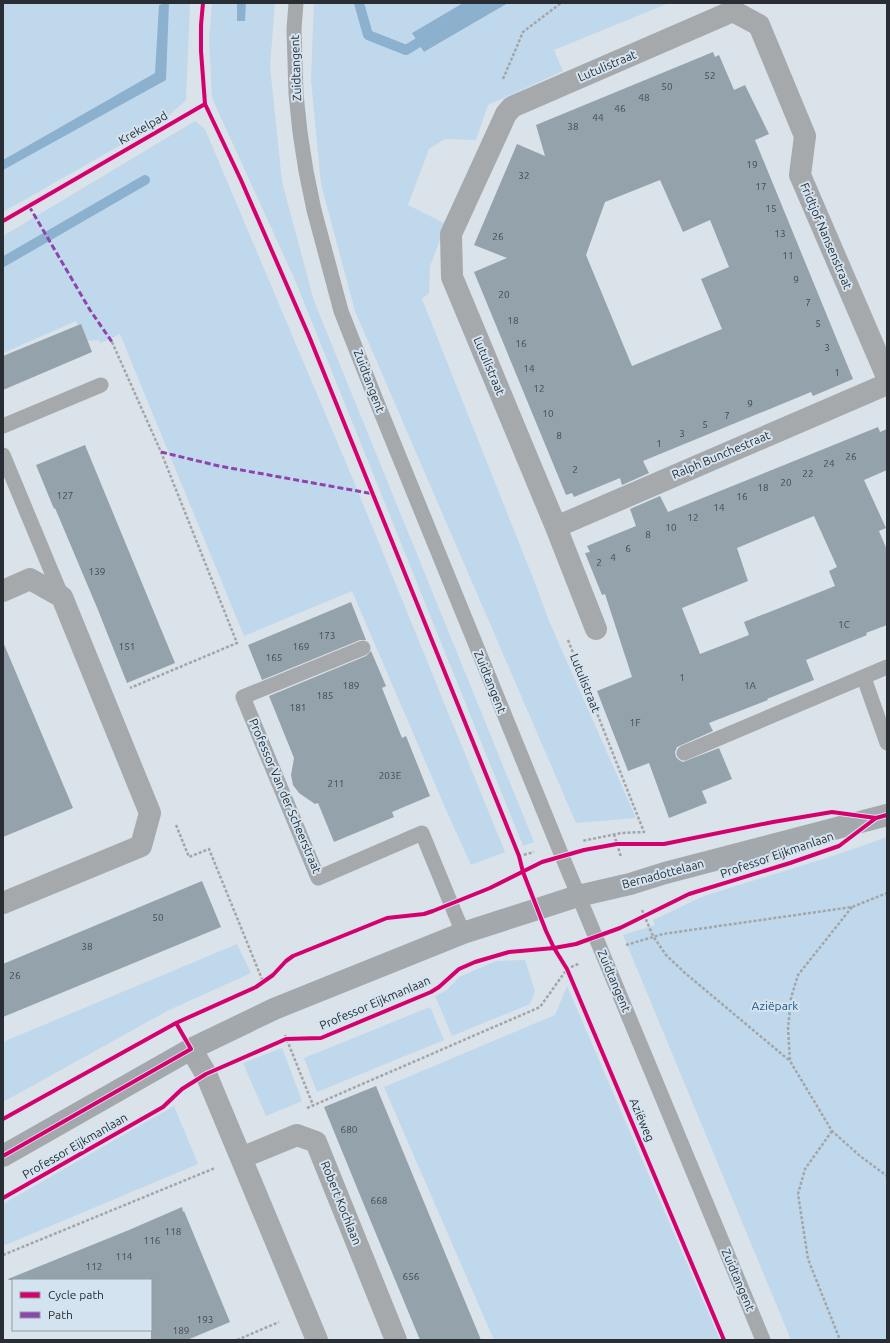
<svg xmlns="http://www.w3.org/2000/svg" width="890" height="1343" viewBox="0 0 890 1343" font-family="Ubuntu,sans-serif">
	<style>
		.green { fill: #c0d8eb }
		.water { fill: #8bb1cf }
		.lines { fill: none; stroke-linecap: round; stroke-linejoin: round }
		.stream { stroke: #8bb1cf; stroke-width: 10 }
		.building { fill: #94a2ac; fill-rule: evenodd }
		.path { stroke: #a3a6a9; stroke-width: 2.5; stroke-dasharray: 3 2; stroke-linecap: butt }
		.lane { stroke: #a5a9ac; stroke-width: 15 }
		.street { stroke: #a5a9ac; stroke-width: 22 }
		.secondary { stroke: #a3a8ad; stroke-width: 22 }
		.quiet { stroke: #8e44ad; stroke-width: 3; stroke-dasharray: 6 3; stroke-linecap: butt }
		.cycleway-casing { stroke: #d4e3f0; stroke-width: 6 }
		.cycleway { stroke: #d6006c; stroke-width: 4 }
		.labels { text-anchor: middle; stroke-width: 4; stroke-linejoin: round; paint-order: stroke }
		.number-label { font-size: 10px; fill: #434b51 }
		.street-label { font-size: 12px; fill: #282e33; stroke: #d4e3f0 }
		.park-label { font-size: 12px; fill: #205a81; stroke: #d4e3f0 }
	</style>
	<rect width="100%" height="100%" fill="#dae2ea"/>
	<path class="green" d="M 3,3 L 190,3 L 186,100 L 163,121 L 3,212 Z
		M 212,3 L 237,3 L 237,20 L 245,21 L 246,3 L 275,3 L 270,66 L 282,182 L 314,301 L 534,842 L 523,846 L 295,280 L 212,98 L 209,38 Z
		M 314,3 L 463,3 L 412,33 L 425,52 L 508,3 L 669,3 L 554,50 L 563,71 L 488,105 L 476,140 L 445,139 L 429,149 L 408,205 L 446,224 L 430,266 L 429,293 L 422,299 L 533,578 L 549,621 L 636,818 L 576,823 L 355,311 L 321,184 L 311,80 Z
		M 195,121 L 205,129 L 352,477 L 505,852 L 471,865 L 447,812 L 352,591 L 244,636 L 120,334 L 101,343 L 98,340 L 85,341 L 76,321 L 3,353 L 3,236 Z
		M 887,837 L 887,1340 L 791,1340 L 623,935 L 655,925 L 653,920 L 704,896 L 836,855 Z
		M 237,944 L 251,973 L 167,1011 L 3,1102 L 3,1042 Z
		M 525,960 L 535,991 L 530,1004 L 452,1036 L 435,996 L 447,990 L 459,977 L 496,961 Z
		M 567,986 L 720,1340 L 494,1340 L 384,1087 L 555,1015 Z
		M 430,1007 L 444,1040 L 317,1092 L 304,1058 Z
		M 282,1048 L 302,1101 L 266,1116 L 243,1063 Z
		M 174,1106 L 198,1164 L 3,1246 L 3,1204 Z"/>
	<path class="water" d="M 167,3 L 169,3 L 166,80 L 3,170 L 3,160 L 155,73 L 159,5 Z
		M 237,3 L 246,3 L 245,21 L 237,21 Z
		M 463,3 L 508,3 L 424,52 L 412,33 Z"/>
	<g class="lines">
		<path class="stream" d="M 359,3 L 368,35 L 406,50 L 421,41
			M 3,262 L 145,180"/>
	</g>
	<path class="building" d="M 713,52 L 715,57 L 719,55 L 734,90 L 745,85 L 769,134 L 755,140 L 853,379 L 813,396 L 811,392 L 643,461 L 649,473 L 622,485 L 620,478 L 574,497 L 572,493 L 566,495 L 474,272 L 507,258 L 474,245 L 517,144 L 545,156 L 536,125 ZM 660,180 L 683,232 L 710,220 L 729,267 L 701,279 L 722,329 L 632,366 L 586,255 L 605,202 Z
		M 81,324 L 92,352 L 3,390 L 3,356 Z
		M 878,427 L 880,432 L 887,429 L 887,470 L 864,480 L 886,528 L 879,531 L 887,550 L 887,625 L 866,633 L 867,635 L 806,660 L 814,680 L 767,699 L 768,700 L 709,723 L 713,731 L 677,747 L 675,752 L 676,757 L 679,760 L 683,762 L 719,748 L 732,779 L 702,791 L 707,803 L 669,818 L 649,763 L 628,771 L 597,691 L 632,677 L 605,594 L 602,595 L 585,553 L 590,552 L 587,546 L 636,526 L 630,509 L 660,496 L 668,512 ZM 814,516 L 837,567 L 829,571 L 835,586 L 744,622 L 749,635 L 700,654 L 682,608 L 748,581 L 737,548 Z
		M 85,445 L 175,663 L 127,683 L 98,610 L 55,508 L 54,509 L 36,465 Z
		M 351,602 L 366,640 L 360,640 L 262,680 L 248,645 Z
		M 3,642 L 73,808 L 3,837 Z
		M 371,651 L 386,686 L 382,688 L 402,738 L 406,736 L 430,796 L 392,812 L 394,817 L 334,842 L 318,803 L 315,804 L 299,793 L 293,785 L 291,775 L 294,758 L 269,696 L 366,656 Z
		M 202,881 L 221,927 L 3,1017 L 3,964 Z
		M 376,1086 L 402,1149 L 481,1340 L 420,1340 L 362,1200 L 324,1107 Z
		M 182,1207 L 183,1212 L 184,1211 L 230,1322 L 187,1340 L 151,1340 L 151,1280 L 9,1280 L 8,1279 L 129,1230 Z"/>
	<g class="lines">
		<path class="path" d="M 503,79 L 523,32 L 561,3
			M 112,342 L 161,452 L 237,643 L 130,688
			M 568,640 L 644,832 L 621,833 L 582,841
			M 176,825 L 189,857 L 209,849 L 264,984
			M 614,834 L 621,857
			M 519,856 L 534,852
			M 852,907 L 798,975 L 791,998 L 788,1028 L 790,1061 L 832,1131 L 860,1156 L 887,1176
			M 642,910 L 653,936 L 666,955 L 685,973 L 790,1061
			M 626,945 L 663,934 L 852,907 L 887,893
			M 285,1035 L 313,1105
			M 307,1108 L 540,1007 L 567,969 L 580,963
			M 832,1131 L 805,1169 L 798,1194 L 808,1259 L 840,1340
			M 3,1255 L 215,1168
			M 237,1340 L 279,1322"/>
		<path class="lane" d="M 296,3 L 294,29 L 296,94 L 300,132 L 306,171 L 314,210 L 341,311 L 376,400 L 562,856 L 763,1340
			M 3,426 L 101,385
			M 3,455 L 62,597
			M 363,648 L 243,697 L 318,878 L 422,833 L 463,933
			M 864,678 L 887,743
			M 684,753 L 887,667"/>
		<path class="street" d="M 556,527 L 887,384
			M 3,591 L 30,579 L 62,597 L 150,813 L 141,846 L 3,903
			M 596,629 L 556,527 L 452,277 L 451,234 L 506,114 L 512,107 L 733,11 L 759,25 L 805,136 L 800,175 L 887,377
			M 191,1049 L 206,1074 L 317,1340
			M 241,1158 L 297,1135 L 316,1142 L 396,1340"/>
		<path class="secondary" d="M 3,1156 L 191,1049 L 274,1009 L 463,933 L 578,896 L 630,884 L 665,873 L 887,815"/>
		<path class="quiet" d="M 29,206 L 90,310 L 112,342
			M 161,452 L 219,466 L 374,494"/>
		<g class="cycleway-casing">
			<path id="cycleway" d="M 203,3 L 201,25 L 201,51 L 205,104 L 241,180 L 309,336 L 519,856 L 523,872 L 546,931 L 554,948 L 567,969 L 724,1340
				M 3,221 L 205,104
				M 3,1119 L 176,1023 L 256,987 L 273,975 L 286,961 L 293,956 L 387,918 L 424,914 L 433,911 L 490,888 L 542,862 L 584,850 L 617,844 L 664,844 L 773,822 L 832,812 L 876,818 L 887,815
				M 3,1156 L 191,1049 L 176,1023
				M 3,1198 L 163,1107 L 182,1089 L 206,1074 L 286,1039 L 321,1038 L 431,992 L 439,987 L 459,969 L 475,962 L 509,952 L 554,948 L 576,944 L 620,928 L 689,894 L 790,863 L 839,846 L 876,818"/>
		</g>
		<use href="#cycleway" class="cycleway"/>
	</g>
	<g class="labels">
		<g class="number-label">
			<text x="710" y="79">52</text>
			<text x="667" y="90">50</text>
			<text x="644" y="101">48</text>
			<text x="620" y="112">46</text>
			<text x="598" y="121">44</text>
			<text x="573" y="130">38</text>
			<text x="752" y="168">19</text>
			<text x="524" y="179">32</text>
			<text x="761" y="190">17</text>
			<text x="771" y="212">15</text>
			<text x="780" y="237">13</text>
			<text x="498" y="240">26</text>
			<text x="788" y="259">11</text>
			<text x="796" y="283">9</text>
			<text x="504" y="298">20</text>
			<text x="808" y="306">7</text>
			<text x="513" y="324">18</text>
			<text x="818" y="327">5</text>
			<text x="521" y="347">16</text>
			<text x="827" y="351">3</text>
			<text x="529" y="372">14</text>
			<text x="837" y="376">1</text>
			<text x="539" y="392">12</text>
			<text x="750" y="407">9</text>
			<text x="548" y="417">10</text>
			<text x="727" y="419">7</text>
			<text x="705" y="428">5</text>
			<text x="682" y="437">3</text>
			<text x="559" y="439">8</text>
			<text x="659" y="447">1</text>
			<text x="851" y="460">26</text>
			<text x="829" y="467">24</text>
			<text x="575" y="473">2</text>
			<text x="808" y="477">22</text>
			<text x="786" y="486">20</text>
			<text x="763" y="491">18</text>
			<text x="65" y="499">127</text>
			<text x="742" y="500">16</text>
			<text x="719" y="511">14</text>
			<text x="693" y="521">12</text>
			<text x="671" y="531">10</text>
			<text x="648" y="538">8</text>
			<text x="628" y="552">6</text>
			<text x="613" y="561">4</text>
			<text x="599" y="566">2</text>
			<text x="97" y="575">139</text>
			<text x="844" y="628">1C</text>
			<text x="327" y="639">173</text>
			<text x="127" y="650">151</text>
			<text x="301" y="650">169</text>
			<text x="274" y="661">165</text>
			<text x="682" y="681">1</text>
			<text x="351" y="689">189</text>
			<text x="750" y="689">1A</text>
			<text x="325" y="699">185</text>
			<text x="298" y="711">181</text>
			<text x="635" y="726">1F</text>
			<text x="390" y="779">203E</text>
			<text x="336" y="787">211</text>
			<text x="158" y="921">50</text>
			<text x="87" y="950">38</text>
			<text x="15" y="979">26</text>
			<text x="349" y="1133">680</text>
			<text x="379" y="1204">668</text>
			<text x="173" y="1235">118</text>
			<text x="152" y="1244">116</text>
			<text x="124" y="1260">114</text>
			<text x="94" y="1270">112</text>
			<text x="411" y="1280">656</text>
			<text x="205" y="1323">193</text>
			<text x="181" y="1334">189</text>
		</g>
		<g class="street-label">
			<text transform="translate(607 66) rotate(-23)" y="4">Lutulistraat</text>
			<text transform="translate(296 68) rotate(-92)" y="4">Zuidtangent</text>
			<text transform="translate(143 128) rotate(-30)" y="4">Krekelpad</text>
			<text transform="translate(826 236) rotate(67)" y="4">Fridtjof Nansenstraat</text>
			<text transform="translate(489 366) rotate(67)" y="4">Lutulistraat</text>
			<text transform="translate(369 381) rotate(69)" y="4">Zuidtangent</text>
			<text transform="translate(721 455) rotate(-23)" y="4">Ralph Bunchestraat</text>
			<text transform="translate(490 682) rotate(68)" y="4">Zuidtangent</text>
			<text transform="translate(585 683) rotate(68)" y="4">Lutulistraat</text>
			<text transform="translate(285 796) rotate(67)" y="4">Professor Van der Scheerstraat</text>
			<text transform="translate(777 855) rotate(-19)" y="4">Professor Eijkmanlaan</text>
			<text transform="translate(663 874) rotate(-15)" y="4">Bernadottelaan</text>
			<text transform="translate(614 981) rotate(67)" y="4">Zuidtangent</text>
			<text transform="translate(375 1003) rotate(-23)" y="4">Professor Eijkmanlaan</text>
			<text transform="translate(642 1120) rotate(67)" y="4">Aziëweg</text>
			<text transform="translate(75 1146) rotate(-30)" y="4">Professor Eijkmanlaan</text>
			<text transform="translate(341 1203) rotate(68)" y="4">Robert Kochlaan</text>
			<text transform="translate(738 1280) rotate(67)" y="4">Zuidtangent</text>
		</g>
		<g class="park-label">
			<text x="775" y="1010">Aziëpark</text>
		</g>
	</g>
	<rect width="890" height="1343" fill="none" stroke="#282e33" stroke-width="8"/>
	<rect x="12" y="1279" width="140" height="52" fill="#d4e3f0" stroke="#8f9ba4"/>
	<rect x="20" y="1292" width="20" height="6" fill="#d6006c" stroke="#8f9ba4"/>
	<text x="48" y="1299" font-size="12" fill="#282e33">Cycle path</text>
	<rect x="20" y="1312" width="20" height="6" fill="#8e44ad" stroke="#8f9ba4"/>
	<text x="48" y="1319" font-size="12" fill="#282e33">Path</text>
</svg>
